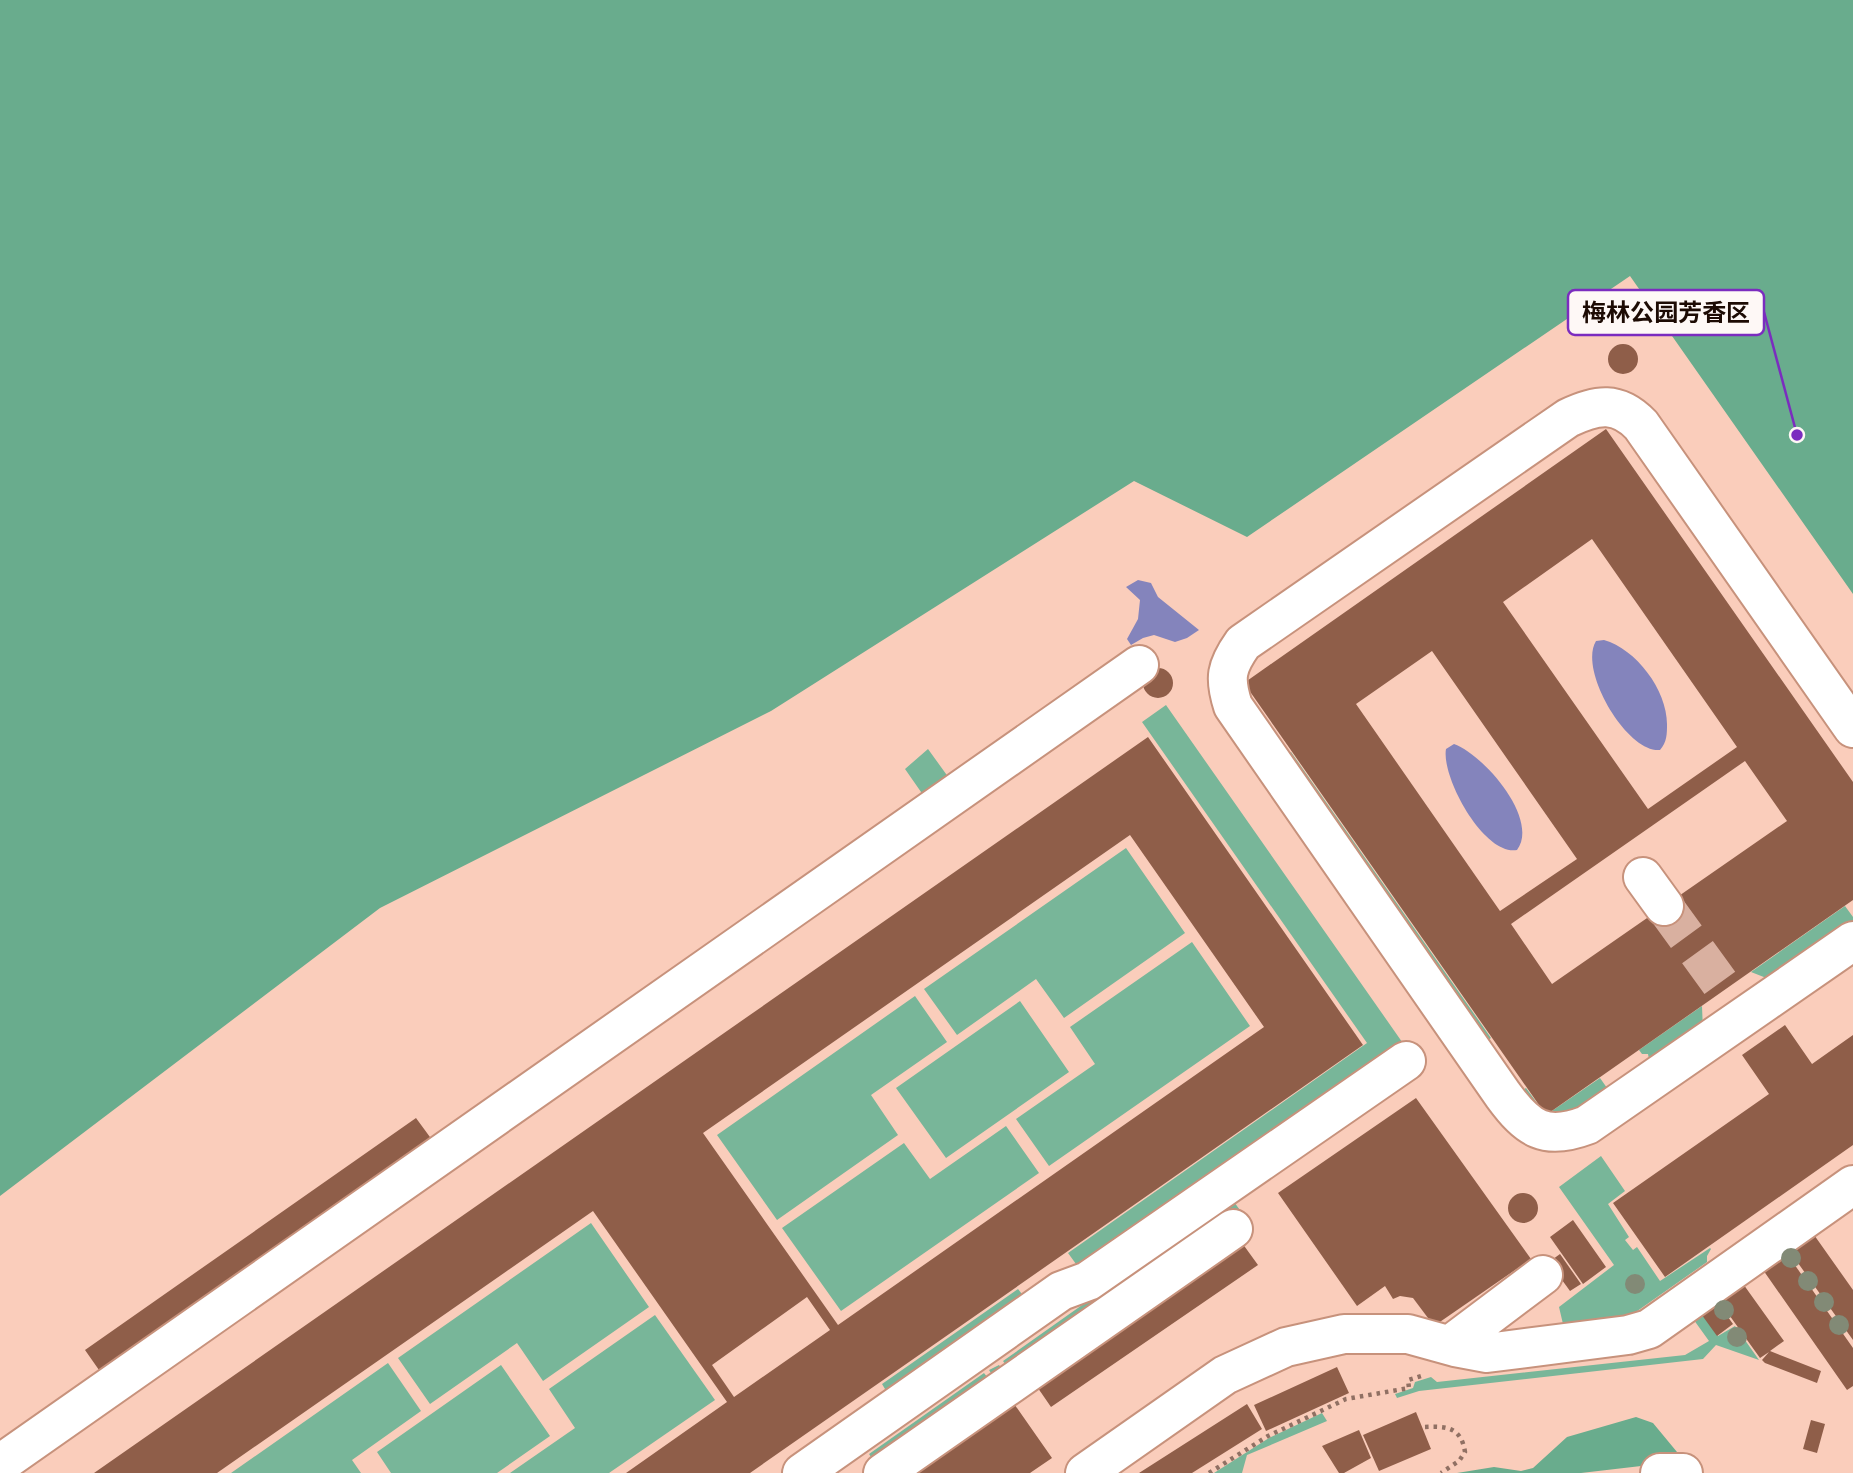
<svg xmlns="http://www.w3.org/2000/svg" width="1853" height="1473" viewBox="0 0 1853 1473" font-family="'Space Grotesk','Noto Sans SC',sans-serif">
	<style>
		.green { fill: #78b699 }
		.forest { fill: #69ac8d }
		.water { fill: #8484bc }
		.building { fill: #8f5e49; fill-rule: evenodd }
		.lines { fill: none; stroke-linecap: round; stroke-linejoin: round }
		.minor-tunnel { stroke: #d9b0a0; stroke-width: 38; stroke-dasharray: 38 19; stroke-linecap: butt }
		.minor-casing { stroke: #c7927c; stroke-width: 42 }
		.path { stroke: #907063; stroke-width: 4.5; stroke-dasharray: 3.5 5; stroke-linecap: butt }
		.minor { stroke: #fff; stroke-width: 38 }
		.tree { fill: #828a76 }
		.leader { fill: none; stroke: #7b2cbf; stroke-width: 2.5 }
		.callout-dot { fill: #7b2cbf; stroke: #fef8f6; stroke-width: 2.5 }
		.callout { fill: #fef8f6; stroke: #7b2cbf; stroke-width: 2.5 }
		.callout-label { font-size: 24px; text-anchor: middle; font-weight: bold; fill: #1d0b04 }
	</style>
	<rect width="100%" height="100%" fill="#facdbb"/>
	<path class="green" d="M 1166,705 L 1407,1049 L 1084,1275 L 1068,1253 L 1367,1043 L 1142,722 Z
		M 928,749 L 954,785 L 928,802 L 905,769 Z
		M 1291,752 L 1491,1038 L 1484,1043 L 1283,757 Z
		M 1126,848 L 1185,933 L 1064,1018 L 1036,979 L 957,1035 L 924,989 Z
		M 1845,906 L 1853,917 L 1853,926 L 1774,981 L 1751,972 Z
		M 1192,942 L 1250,1026 L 1049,1166 L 1016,1119 L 1095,1064 L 1070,1027 Z
		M 915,996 L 947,1042 L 871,1095 L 898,1135 L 777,1220 L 717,1135 Z
		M 1020,1001 L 1069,1072 L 946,1158 L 896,1088 Z
		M 1702,1006 L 1703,1031 L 1649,1059 L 1648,1054 L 1642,1054 L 1639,1050 Z
		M 1600,1078 L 1612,1095 C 1576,1120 1551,1133 1518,1093 L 1526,1088 L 1546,1115 Z
		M 1006,1126 L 1039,1173 L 841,1311 L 782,1228 L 904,1143 L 930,1179 Z
		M 1601,1156 L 1625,1191 L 1608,1204 L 1629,1237 L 1625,1240 L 1633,1250 L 1637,1247 L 1660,1281 L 1710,1248 L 1711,1249 L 1707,1256 L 1707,1262 L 1633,1314 L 1615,1318 L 1563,1324 L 1559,1307 L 1614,1265 L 1559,1187 Z
		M 1232,1199 L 1242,1213 L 998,1384 L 989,1370 L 999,1365 L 1004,1371 L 1008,1368 L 1003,1361 Z
		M 591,1223 L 649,1307 L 543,1381 L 517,1343 L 430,1404 L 398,1358 Z
		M 1018,1289 L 1025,1298 L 888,1394 L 882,1384 Z
		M 1700,1311 L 1718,1336 L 1735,1326 L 1759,1360 L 1716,1345 L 1703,1359 L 1419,1391 L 1397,1398 L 1395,1394 L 1413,1388 L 1415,1382 L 1431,1377 L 1437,1382 L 1685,1355 L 1709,1341 L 1691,1316 Z
		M 655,1315 L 715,1400 L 609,1473 L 510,1473 L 575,1428 L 549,1389 Z
		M 388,1363 L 421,1411 L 352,1460 L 361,1473 L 231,1473 Z
		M 501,1365 L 550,1436 L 497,1473 L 391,1473 L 377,1452 Z
		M 984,1373 L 994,1386 L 874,1461 L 869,1454 Z
		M 1322,1413 L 1327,1421 L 1247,1455 L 1242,1473 L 1214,1473 L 1269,1438 Z"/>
	<path class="forest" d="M 0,0 L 1853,0 L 1853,594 L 1630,276 L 1247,537 L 1134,481 L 771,711 L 380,908 L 0,1196 Z
		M 1636,1417 L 1653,1423 L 1677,1452 L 1687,1454 L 1684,1461 L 1581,1473 L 1457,1473 L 1494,1467 L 1521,1471 L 1533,1468 L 1567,1437 Z"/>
	<path class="water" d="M 1138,580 L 1151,583 L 1158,597 L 1199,630 L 1187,638 L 1175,642 L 1154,635 L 1143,638 L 1131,645 L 1127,639 L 1138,619 L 1140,600 L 1126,587 Z
		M 1604,640 C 1636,649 1667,690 1667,724 C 1667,734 1667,742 1660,750 C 1627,753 1578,670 1596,641 Z
		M 1454,744 C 1483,754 1540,819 1517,850 C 1484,856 1441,777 1446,749 Z"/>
	<path class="building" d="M1608 359a15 15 0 1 1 30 0a15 15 0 1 1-30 0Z
		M 1606,429 L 1853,782 L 1853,900 L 1546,1115 L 1244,683 ZM 1592,539 L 1737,747 L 1648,809 L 1503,602 ZM 1432,651 L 1577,859 L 1500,911 L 1356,704 ZM 1745,761 L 1787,821 L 1552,984 L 1511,924 Z
		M1143 683a15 15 0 1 1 30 0a15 15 0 1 1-30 0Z
		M 1148,737 L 1363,1045 L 750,1473 L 626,1473 L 727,1402 L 593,1211 L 217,1473 L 94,1473 ZM 1130,835 L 1264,1027 L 838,1325 L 703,1133 ZM 807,1297 L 830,1330 L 734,1397 L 712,1365 Z
		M 1785,1025 L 1812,1064 L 1853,1035 L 1853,1145 L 1665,1277 L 1613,1203 L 1769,1094 L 1742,1055 Z
		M 1416,1098 L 1531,1259 L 1434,1326 L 1413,1298 L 1400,1296 L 1393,1299 L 1385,1286 L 1357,1306 L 1278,1193 Z
		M 416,1118 L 438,1148 L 106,1380 L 85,1350 Z
		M1508 1208a15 15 0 1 1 30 0a15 15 0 1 1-30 0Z
		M 1573,1220 L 1606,1267 L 1583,1284 L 1550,1237 Z
		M 1812,1232 L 1853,1290 L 1853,1340 L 1788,1249 Z
		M 1237,1236 L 1258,1265 L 1051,1407 L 1031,1378 Z
		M 1785,1251 L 1853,1348 L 1853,1386 L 1847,1390 L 1761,1267 Z
		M 1560,1254 L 1581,1284 L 1570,1291 L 1549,1262 Z
		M 1741,1281 L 1784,1341 L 1770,1351 L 1821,1371 L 1817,1383 L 1765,1363 L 1762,1360 L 1769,1352 L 1760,1358 L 1717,1298 Z
		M 1715,1299 L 1733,1324 L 1717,1336 L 1699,1311 Z
		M 1337,1367 L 1349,1393 L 1266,1431 L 1254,1405 Z
		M 1010,1398 L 1052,1458 L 1030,1473 L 896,1473 Z
		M 1247,1404 L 1262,1429 L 1192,1473 L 1139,1473 Z
		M 1416,1412 L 1431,1449 L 1379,1471 L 1363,1435 Z
		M 1811,1420 L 1825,1424 L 1817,1453 L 1803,1449 Z
		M 1359,1430 L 1371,1458 L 1344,1473 L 1339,1473 L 1322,1446 Z"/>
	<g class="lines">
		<path class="minor-tunnel" d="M 1664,906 L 1725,990"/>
		<g class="minor-casing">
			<path id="minor" d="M 1853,728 L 1641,425 C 1618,401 1597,404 1568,418 L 1243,643 C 1226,667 1224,678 1233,706 L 1503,1095 C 1528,1129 1545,1141 1587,1125 L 1853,941
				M 1643,877 L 1664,906
				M 1450,1345 L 1543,1275
				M 0,1464 L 1139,665
				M 802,1473 L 1061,1291 L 1088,1281 L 1406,1061
				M 883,1473 L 1233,1229
				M 1085,1473 L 1225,1375 L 1286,1347 L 1344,1334 L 1408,1334 L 1455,1347 L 1487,1353 L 1628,1335 L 1649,1329 L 1853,1185
				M 1660,1473 L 1683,1473"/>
		</g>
		<path class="path" d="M 1425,1427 C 1447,1426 1461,1427 1465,1452 L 1459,1461 L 1441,1473
			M 1209,1473 L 1268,1436 L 1346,1399 L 1409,1388 L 1408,1380 L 1421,1376"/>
		<use href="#minor" class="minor"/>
	</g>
	<g class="tree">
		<circle cx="1791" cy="1258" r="10"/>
		<circle cx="1808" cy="1281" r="10"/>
		<circle cx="1635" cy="1284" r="10"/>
		<circle cx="1824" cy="1302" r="10"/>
		<circle cx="1724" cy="1310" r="10"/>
		<circle cx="1839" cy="1325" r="10"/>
		<circle cx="1737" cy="1337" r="10"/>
	</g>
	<path class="leader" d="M1797 435L1764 312"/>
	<circle class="callout-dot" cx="1797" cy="435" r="7"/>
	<rect class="callout" x="1568" y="290" width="196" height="45" rx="7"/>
	<g class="callout-label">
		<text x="1666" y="321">梅林公园芳香区</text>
	</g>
</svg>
